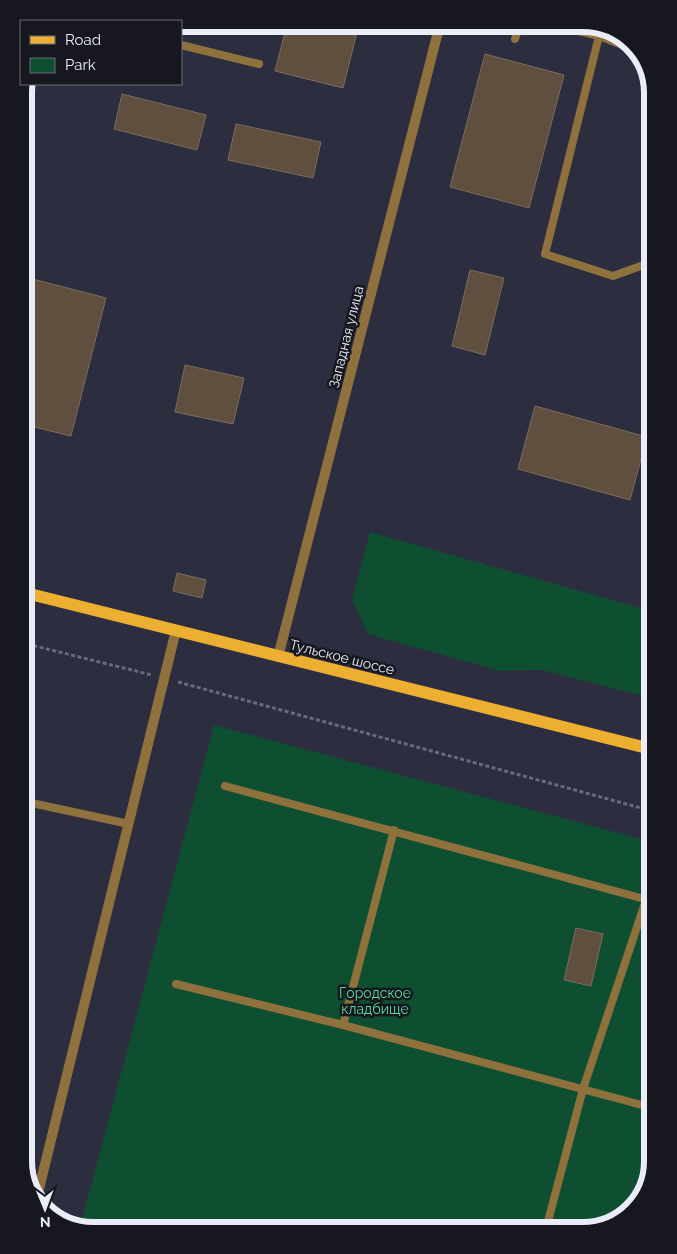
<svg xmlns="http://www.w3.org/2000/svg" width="677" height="1254" viewBox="0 0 677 1254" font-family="Raleway,sans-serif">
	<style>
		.green { fill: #0e4f32 }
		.building { fill: #5e4f3f; stroke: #7d6c5b }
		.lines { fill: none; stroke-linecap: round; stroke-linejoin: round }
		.path { stroke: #686a7a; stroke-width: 3; stroke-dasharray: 4 2.5; stroke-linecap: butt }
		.service { stroke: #8e713c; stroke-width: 8 }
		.minor { stroke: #8e713c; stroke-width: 10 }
		.tertiary { stroke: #8e713c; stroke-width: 10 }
		.primary { stroke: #edaf32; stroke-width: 12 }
		.labels { text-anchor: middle; stroke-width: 5; stroke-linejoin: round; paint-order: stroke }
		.street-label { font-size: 14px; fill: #eaecf8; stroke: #16171f }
		.park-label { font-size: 14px; fill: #5cdb9b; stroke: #16171f }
		.rim { fill: none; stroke: #eaecf8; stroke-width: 6 }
	</style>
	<rect width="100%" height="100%" fill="#2c2e40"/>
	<path class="green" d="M 370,532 L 651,611 L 651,698 L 542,670 L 500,671 L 368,634 L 352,599 Z
		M 214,725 L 652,842 L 653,1161 L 641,1199 L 610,1225 L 89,1230 L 80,1227 Z"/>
	<path class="building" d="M 287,24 L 359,24 L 343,88 L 275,71 Z
		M 485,54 L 564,75 L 529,208 L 450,187 Z
		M 122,94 L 206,115 L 197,150 L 114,129 Z
		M 236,124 L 321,142 L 313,178 L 228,160 Z
		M 470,270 L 504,278 L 485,355 L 452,346 Z
		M 25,277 L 106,298 L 71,436 L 26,425 Z
		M 185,365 L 244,378 L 233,424 L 175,412 Z
		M 535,406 L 647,437 L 630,500 L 518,469 Z
		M 177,573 L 206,580 L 202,598 L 173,591 Z
		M 576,928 L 603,934 L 591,986 L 564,980 Z"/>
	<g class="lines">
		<path class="path" d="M 27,644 L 152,675
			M 178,682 L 652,811"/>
		<path class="service" d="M 550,24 L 599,36 L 635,50
			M 599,36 L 545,254 L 613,276 L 649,263
			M 515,39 L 520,24
			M 181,45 L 259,64
			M 225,786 L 652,901
			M 27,802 L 129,824
			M 176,984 L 343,1025 L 653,1108
			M 343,1025 L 394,830
			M 547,1225 L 583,1089 L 646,900 L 652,876"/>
		<path class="minor" d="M 278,657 L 440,24"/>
		<path class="tertiary" d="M 37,1197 L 176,630"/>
		<path class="primary" d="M 26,593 L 651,749"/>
	</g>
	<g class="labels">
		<g class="street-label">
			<text transform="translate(346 337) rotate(-76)" y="5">Западная улица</text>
			<text transform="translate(342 657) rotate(14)" y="5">Тульское шоссе</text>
		</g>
		<g class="park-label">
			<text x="375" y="998">Городское<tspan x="375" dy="16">кладбище</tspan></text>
		</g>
	</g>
	<path d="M0 0H677V1254H0ZM93 32H583A61 61 0 0 1 644 93V1161A61 61 0 0 1 583 1222H93A61 61 0 0 1 32 1161V93A61 61 0 0 1 93 32Z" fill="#16171f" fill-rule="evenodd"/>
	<path class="rim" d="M93 32H583A61 61 0 0 1 644 93V1161A61 61 0 0 1 583 1222H93A61 61 0 0 1 32 1161V93A61 61 0 0 1 93 32Z"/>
	<rect x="20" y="20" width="162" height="65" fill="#16171f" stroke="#6b6c76"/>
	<rect x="30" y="36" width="25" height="8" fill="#edaf32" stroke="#6b6c76"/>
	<text x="65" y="45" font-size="15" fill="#eaecf8">Road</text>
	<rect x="30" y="58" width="25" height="15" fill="#0e4f32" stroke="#6b6c76"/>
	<text x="65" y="70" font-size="15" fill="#eaecf8">Park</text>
	<g transform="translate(45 1209) rotate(179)" stroke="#16171f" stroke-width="4" paint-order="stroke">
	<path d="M0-4L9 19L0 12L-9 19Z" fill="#eaecf8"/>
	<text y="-8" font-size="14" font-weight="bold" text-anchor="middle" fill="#eaecf8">N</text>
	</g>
</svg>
